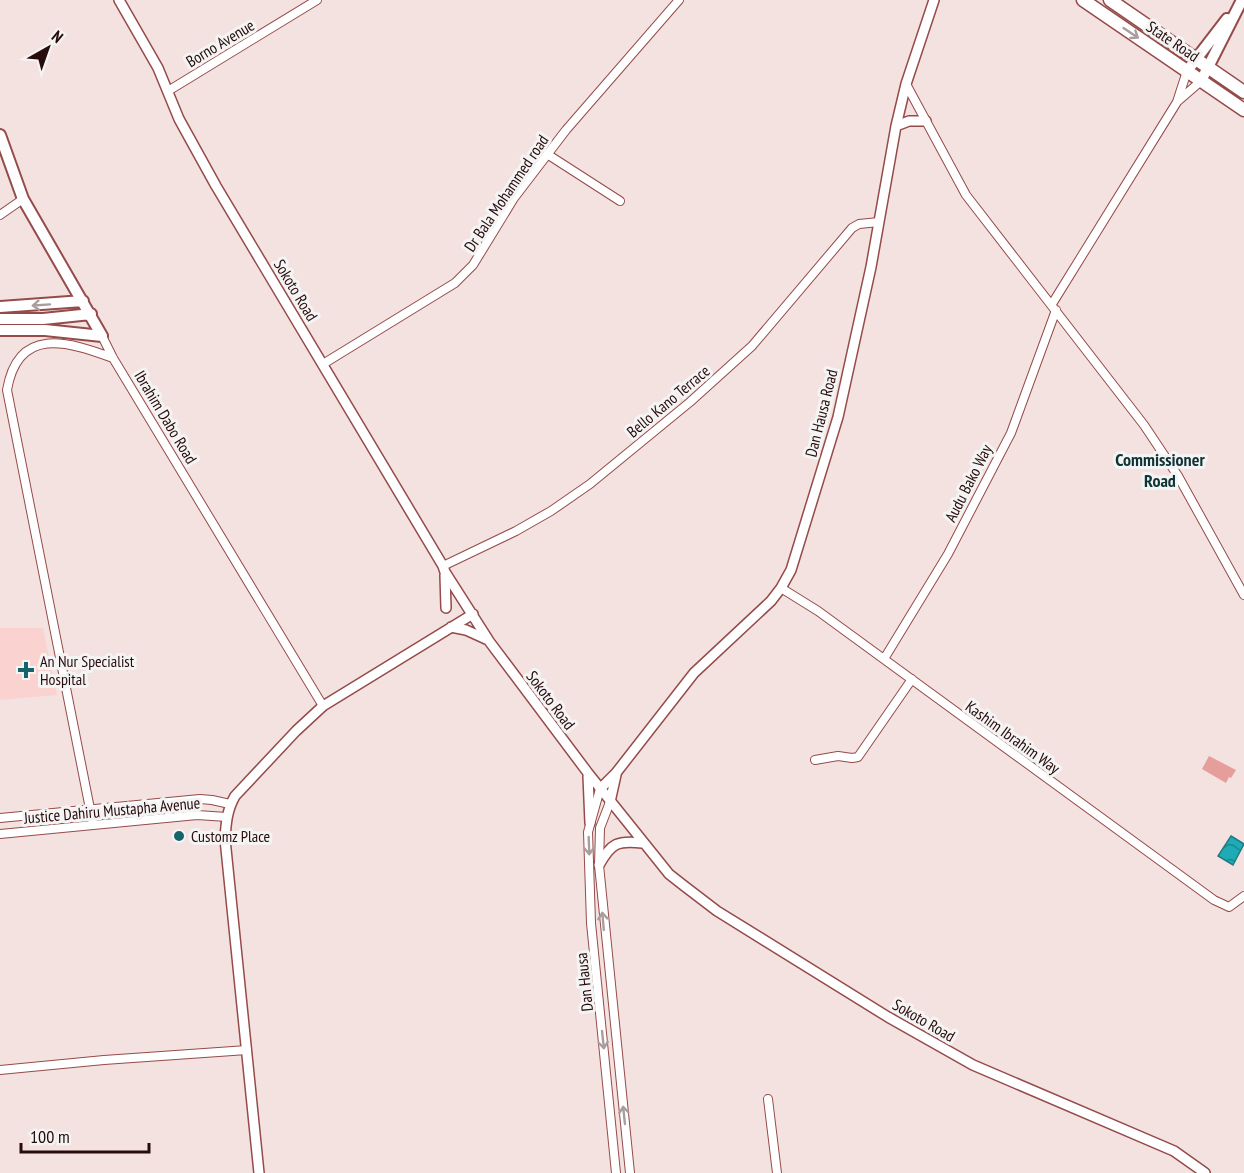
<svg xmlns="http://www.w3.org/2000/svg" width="1244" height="1173" viewBox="0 0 1244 1173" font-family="'PT Sans Narrow',sans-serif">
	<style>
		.built { fill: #fad3d1 }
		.pitch { fill: #e69e9b }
		.water { fill: url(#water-waves); stroke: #217b82; stroke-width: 1.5 }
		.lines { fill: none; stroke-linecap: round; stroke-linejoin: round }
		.minor-casing { stroke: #944b49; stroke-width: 10 }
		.tertiary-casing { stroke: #944b49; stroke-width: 12 }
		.secondary-casing { stroke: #944b49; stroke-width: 14 }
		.primary-casing { stroke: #944b49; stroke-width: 15 }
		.minor { stroke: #fff; stroke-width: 8 }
		.tertiary { stroke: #fff; stroke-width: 9 }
		.secondary { stroke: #fff; stroke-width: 10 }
		.primary { stroke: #fff; stroke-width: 12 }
		.oneway { stroke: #a99d9d }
		.poi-dot { fill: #15646a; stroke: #f4f4f4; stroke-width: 2 }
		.labels { text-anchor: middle; stroke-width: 6; stroke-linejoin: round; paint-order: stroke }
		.street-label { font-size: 16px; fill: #280b0b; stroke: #f4f4f4 }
		.poi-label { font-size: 16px; fill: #280b0b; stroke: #f4f4f4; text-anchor: start }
		.neighbourhood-label { font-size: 18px; font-weight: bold; fill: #103336; stroke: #f4f4f4 }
	</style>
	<defs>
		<pattern id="water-waves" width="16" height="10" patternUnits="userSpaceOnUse" patternTransform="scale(1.5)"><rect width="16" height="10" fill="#1eabb5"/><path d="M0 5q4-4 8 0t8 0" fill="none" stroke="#1a8991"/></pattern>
	</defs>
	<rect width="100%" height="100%" fill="#f4e2e1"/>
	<path class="built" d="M 0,628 L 43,628 L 57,695 L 0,700 Z"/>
	<path class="pitch" d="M 1209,756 L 1236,770 L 1231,778 L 1229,777 L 1226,783 L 1202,769 Z"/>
	<path class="water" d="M 1231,836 L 1244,844 L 1233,865 L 1218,856 Z"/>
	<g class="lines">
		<g class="minor-casing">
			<path id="minor" d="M 906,84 L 966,195 L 1144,425 L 1178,476 L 1244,595
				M 168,91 L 317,0
				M 1178,101 L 1201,81
				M 547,154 L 620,201
				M 0,215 L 23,199
				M 1052,304 L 1177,102 L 1187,71
				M 102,336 L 113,358 L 323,706
				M 323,364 L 455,283 L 473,265 L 514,198 L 566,130 L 679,0
				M 443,566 L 516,531 L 551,511 L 590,484 L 690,402 L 752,346 L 852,228 L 859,224 L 879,222
				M 781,588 L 818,611 L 1214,900 L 1229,907 L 1244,896
				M 884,659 L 948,554 L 1011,433 L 1056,310
				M 815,760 L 838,756 L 852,758 L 858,757 L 912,679
				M 600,789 L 588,832 L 591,923 L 616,1173
				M 610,802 L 600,828 L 599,865 L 630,1173
				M 0,818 L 200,799 L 212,800 L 230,804
				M 93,824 L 7,390 C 18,326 67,341 113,358
				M 0,834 L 197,815 L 227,817
				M 0,1070 L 104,1060 L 247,1050
				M 768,1099 L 777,1173"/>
		</g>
		<g class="tertiary-casing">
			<path id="tertiary" d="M 119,0 L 158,68 L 179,119 L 216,186 L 443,566 L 445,572 L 489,641 L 588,773 L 669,874 L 683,885 L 717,911 L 888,1017 L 973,1065 L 1174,1151 L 1205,1173
				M 896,126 L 909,121 L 926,121
				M 445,575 L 446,608
				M 451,627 L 466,630 L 488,640
				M 588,776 L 590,823
				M 600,789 L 616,773 L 694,673 L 771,601 L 781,588 L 791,570 L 838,417 L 871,267 L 896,126 L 906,84 L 934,0
				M 610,802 L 616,775
				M 599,865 C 611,843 618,840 642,843
				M 259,1173 L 225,839 C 226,823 227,810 235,796 L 296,731 L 323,706 L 473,614"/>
		</g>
		<g class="secondary-casing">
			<path id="secondary" d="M 1187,71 L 1227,19
				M 1201,81 L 1242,0
				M 0,135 L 23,199 L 102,336
				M 0,307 L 83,301
				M 0,319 L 43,319 L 91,314
				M 0,330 L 45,330 L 102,336"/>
		</g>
		<g class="primary-casing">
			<path id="primary" d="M 1083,0 L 1244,110
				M 1110,0 L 1244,92"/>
		</g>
		<use href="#minor" class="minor"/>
		<use href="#tertiary" class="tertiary"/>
		<use href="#secondary" class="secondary"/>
		<use href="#primary" class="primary"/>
	</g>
	<defs><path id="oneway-shaft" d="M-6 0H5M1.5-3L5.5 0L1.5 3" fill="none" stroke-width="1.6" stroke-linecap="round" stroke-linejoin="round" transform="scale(1.5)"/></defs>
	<g class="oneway">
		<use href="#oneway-shaft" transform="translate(1131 33) rotate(34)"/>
		<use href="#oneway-shaft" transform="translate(41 305) rotate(176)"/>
		<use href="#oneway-shaft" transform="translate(589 846) rotate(88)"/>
		<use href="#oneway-shaft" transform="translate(603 921) rotate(-95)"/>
		<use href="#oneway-shaft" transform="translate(603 1040) rotate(84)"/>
		<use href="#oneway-shaft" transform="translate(624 1115) rotate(-96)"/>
	</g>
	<g class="poi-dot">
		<path d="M23 661h6v6h6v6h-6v6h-6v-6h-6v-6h6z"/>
		<circle cx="179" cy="836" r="6"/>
	</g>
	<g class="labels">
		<g class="street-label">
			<text transform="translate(1173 41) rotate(34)" y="6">State Road</text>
			<text transform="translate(220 43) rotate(-31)" y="6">Borno Avenue</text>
			<text transform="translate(506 193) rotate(-56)" y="6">Dr Bala Mohammed road</text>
			<text transform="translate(296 290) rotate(59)" y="6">Sokoto Road</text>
			<text transform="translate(668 401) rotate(-40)" y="6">Bello Kano Terrace</text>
			<text transform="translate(821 413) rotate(-76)" y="6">Dan Hausa Road</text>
			<text transform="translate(166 417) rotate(59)" y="6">Ibrahim Dabo Road</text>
			<text transform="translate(968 483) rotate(-63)" y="6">Audu Bako Way</text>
			<text transform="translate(551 700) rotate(53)" y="6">Sokoto Road</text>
			<text transform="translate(1013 737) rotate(36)" y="6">Kashim Ibrahim Way</text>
			<text transform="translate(112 810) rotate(-5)" y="6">Justice Dahiru Mustapha Avenue</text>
			<text transform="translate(584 982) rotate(-96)" y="6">Dan Hausa</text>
			<text transform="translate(924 1020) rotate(30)" y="6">Sokoto Road</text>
		</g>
		<g class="poi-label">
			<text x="40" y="667">An Nur Specialist<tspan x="40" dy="18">Hospital</tspan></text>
			<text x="191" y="842">Customz Place</text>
		</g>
		<g class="neighbourhood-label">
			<text x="1160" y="466">Commissioner<tspan x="1160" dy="21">Road</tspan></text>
		</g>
	</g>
	<g transform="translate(48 48) rotate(40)" stroke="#f4f4f4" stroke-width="4.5" paint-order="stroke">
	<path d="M0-4.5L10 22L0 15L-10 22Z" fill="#280b0b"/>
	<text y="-9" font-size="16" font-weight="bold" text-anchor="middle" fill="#280b0b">N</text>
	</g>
	<path d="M21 1143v9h128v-9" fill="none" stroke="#280b0b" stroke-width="3"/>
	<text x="30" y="1143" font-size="18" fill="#280b0b" stroke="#f4f4f4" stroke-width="4.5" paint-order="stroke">100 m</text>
</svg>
